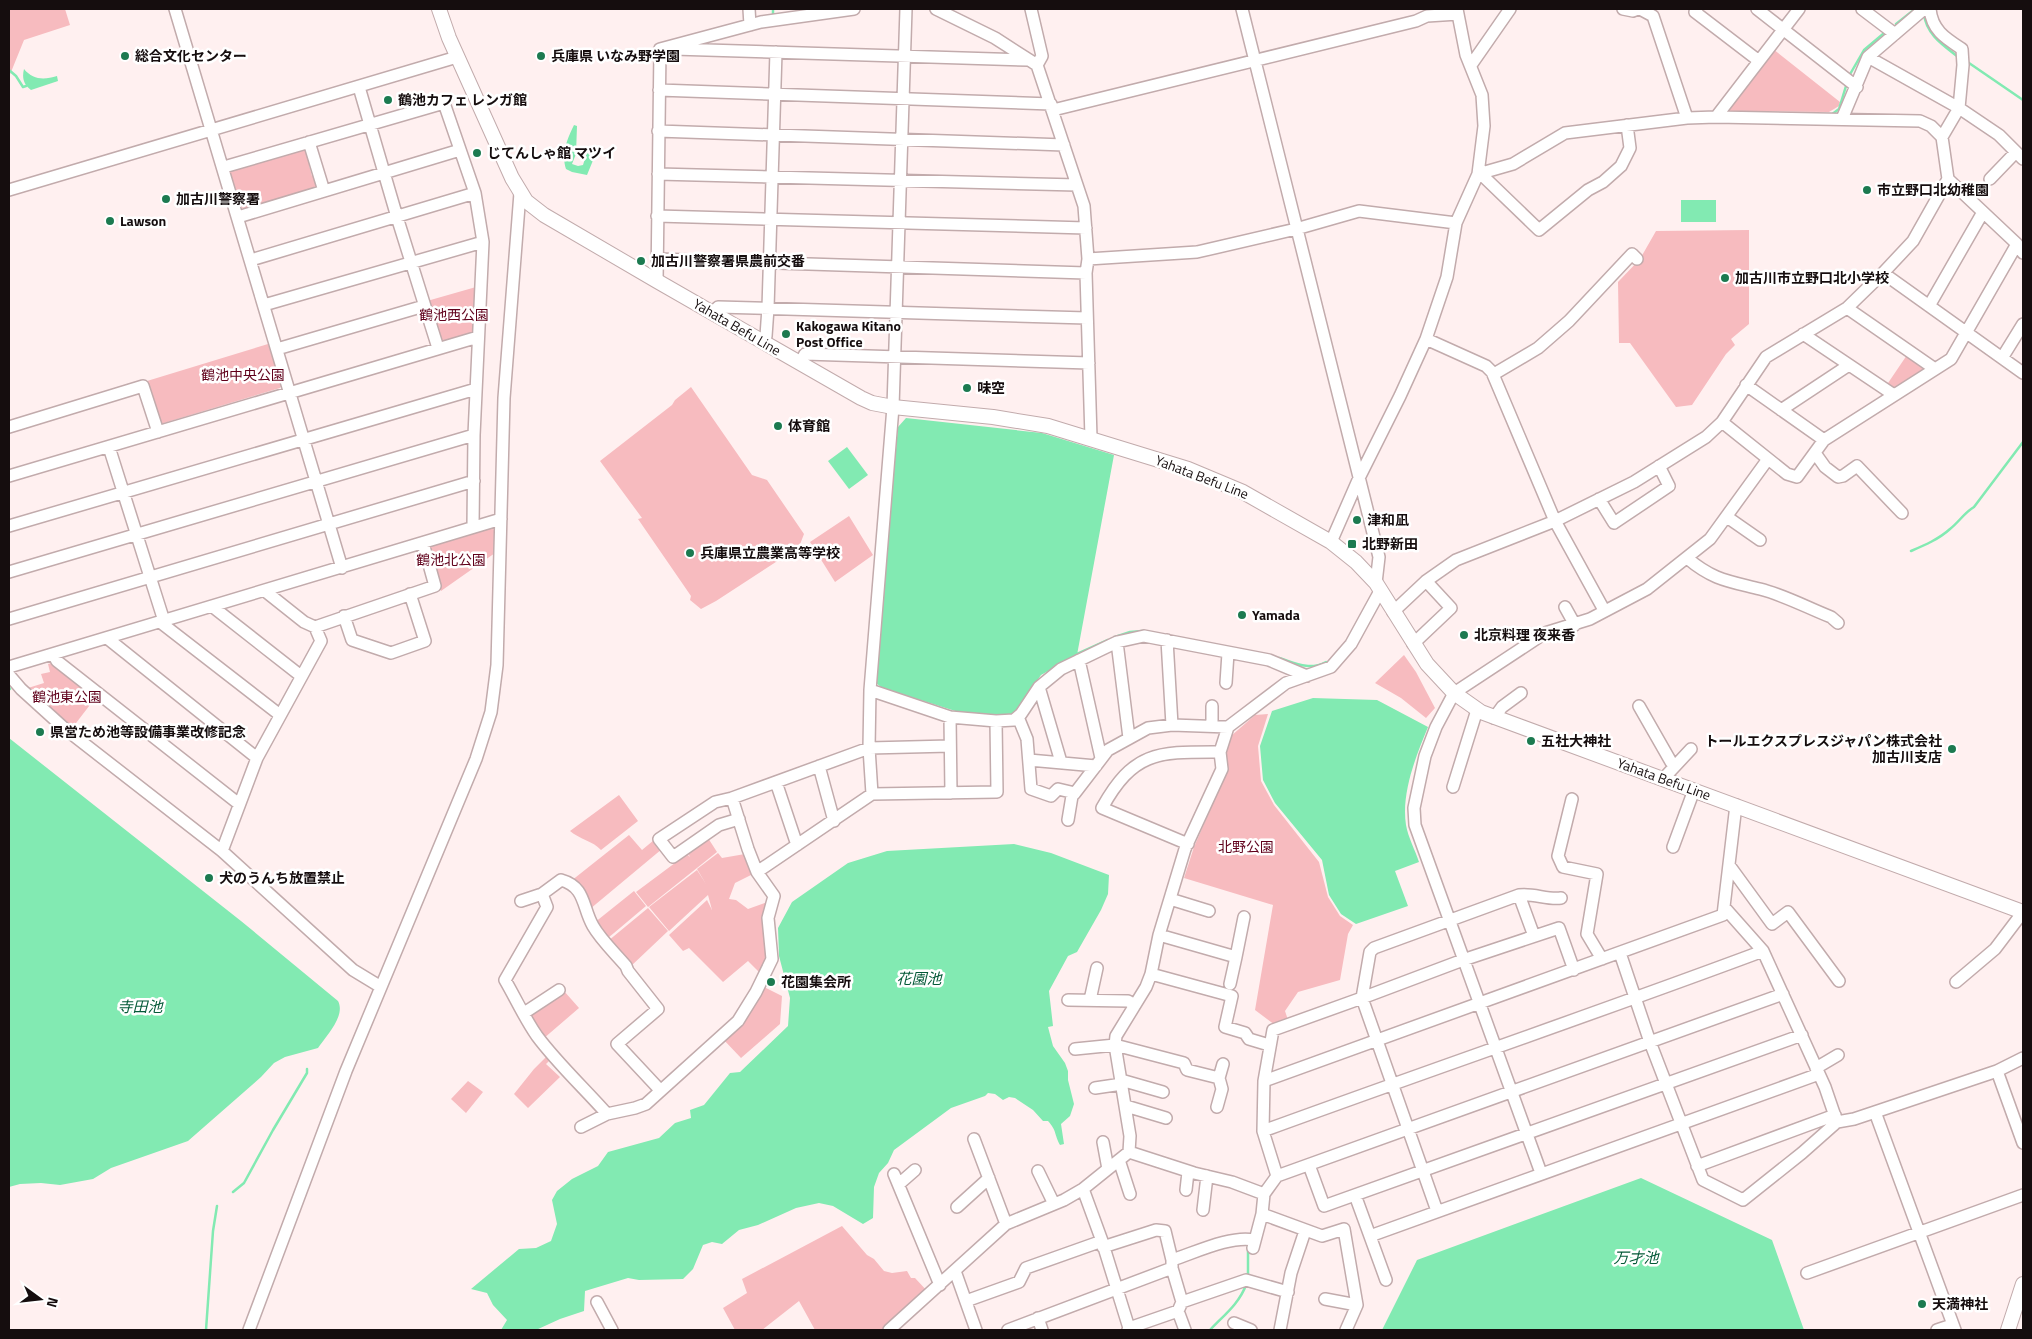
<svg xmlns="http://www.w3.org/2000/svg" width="2032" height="1339" viewBox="0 0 2032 1339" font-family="'Titillium Web','Noto Sans JP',sans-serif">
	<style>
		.green { fill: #f7bbbf }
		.water { fill: #82eab2 }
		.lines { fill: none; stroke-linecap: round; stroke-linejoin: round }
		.stream { stroke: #82eab2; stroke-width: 2.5 }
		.minor-casing { stroke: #c2abac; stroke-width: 14 }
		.major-casing { stroke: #c2abac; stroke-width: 16 }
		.minor { stroke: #fff; stroke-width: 11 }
		.major { stroke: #fff; stroke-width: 14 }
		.poi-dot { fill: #1c7a50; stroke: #fff; stroke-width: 2 }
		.labels { text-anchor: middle; stroke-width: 5; stroke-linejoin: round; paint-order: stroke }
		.poi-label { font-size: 14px; font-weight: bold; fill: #150d0e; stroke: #fff; text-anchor: start }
		.park-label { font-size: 14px; fill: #60001b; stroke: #fff }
		.street-label { font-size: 14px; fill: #150d0e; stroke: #fff }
		.water-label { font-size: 15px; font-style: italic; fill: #035937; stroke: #fff }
	</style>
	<rect width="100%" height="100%" fill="#fff0f0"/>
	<path class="green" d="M 9,9 L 65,9 L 70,25 L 24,40 L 9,77 Z
		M 1773,49 L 1840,102 L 1839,106 L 1829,112 L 1728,111 L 1727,109 Z
		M 301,149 L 308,152 L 311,163 L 309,165 L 312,176 L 315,175 L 318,184 L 315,189 L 245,209 L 239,206 L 229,174 L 231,170 Z
		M 1749,230 L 1749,324 L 1731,339 L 1735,345 L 1726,354 L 1692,405 L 1676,407 L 1630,343 L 1619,343 L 1618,282 L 1640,259 L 1656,231 Z
		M 476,287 L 474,333 L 441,342 L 427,301 Z
		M 268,344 L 282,384 L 280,388 L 164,423 L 160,423 L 147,381 Z
		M 1907,355 L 1927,369 L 1893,390 L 1886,386 Z
		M 691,387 L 752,475 L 767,480 L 804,534 L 799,547 L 716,601 L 701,609 L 690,600 L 691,596 L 638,519 L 642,518 L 600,461 L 672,405 L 675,400 Z
		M 849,516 L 873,555 L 835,582 L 810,542 Z
		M 491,528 L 495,530 L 495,553 L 441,591 L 429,551 L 430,547 Z
		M 1404,655 L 1416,672 L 1435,708 L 1426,718 L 1401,698 L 1375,683 Z
		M 52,663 L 96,697 L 73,727 L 28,688 L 44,683 L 41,674 L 50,672 L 48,664 Z
		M 1268,714 L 1258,746 L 1261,781 L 1274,805 L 1319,862 L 1328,897 L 1340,916 L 1353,925 L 1348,934 L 1340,980 L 1298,992 L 1285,1011 L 1288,1020 L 1275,1025 L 1255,1010 L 1273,905 L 1184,878 L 1194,847 L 1227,771 L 1227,747 L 1231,736 L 1255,715 Z
		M 619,795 L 638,821 L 601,850 C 593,841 579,839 570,831 Z
		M 629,835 L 642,850 L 654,840 L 662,849 L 590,909 L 571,881 Z
		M 708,838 L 717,852 L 648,907 L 636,892 L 687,854 L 690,857 L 688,853 Z
		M 718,853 L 722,858 L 745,854 L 755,873 L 735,883 L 729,899 L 736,900 L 748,909 L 770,901 L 769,955 L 762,975 L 748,961 L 723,982 L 689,948 L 683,951 L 669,935 L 707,900 L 712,910 L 708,895 L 669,931 L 649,907 L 697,870 L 706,884 L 697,869 Z
		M 634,891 L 646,906 L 614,933 L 609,937 L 605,937 L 594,923 Z
		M 648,908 L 668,931 L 630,967 L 608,941 Z
		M 762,986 L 782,996 L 780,1024 L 741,1058 L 722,1038 Z
		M 564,991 L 579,1008 L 543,1039 L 527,1016 Z
		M 548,1055 L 551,1059 L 546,1064 L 560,1077 L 528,1108 L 514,1094 L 534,1069 Z
		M 468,1081 L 483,1092 L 466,1113 L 451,1099 Z
		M 842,1226 L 867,1255 L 874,1259 L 884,1271 L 892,1273 L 907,1271 L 911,1278 L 915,1278 L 929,1293 L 886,1330 L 815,1330 L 799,1301 L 762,1330 L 735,1330 L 723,1308 L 747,1293 L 742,1279 Z"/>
	<path class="water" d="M 24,69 C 33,80 44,80 57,76 L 58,81 L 31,90 C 23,84 22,77 24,69 Z
		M 574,125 L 577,126 L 576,154 L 572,164 L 578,166 L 583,165 L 587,152 L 590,152 L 594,158 L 587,175 L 572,172 L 566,169 C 561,154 567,139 574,125 Z
		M 1681,200 L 1716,200 L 1716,222 L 1681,222 Z
		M 906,418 L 1042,433 L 1114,455 L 1077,655 L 1041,675 L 1014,714 L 968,715 L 882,688 L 875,682 L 898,427 Z
		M 847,447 L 868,475 L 849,489 L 828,461 Z
		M 1313,698 L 1377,700 L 1428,727 C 1416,756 1401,793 1406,825 C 1408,837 1415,850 1419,862 L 1395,871 L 1408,906 L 1356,924 L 1341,914 L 1329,895 L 1322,860 L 1275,803 L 1263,780 L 1260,746 L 1272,711 Z
		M 9,738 L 241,921 L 338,1001 C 346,1016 326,1036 318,1048 L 285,1057 L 274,1063 L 261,1077 L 188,1141 L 111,1168 L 93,1179 L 60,1185 L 41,1183 L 20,1184 L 9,1187 Z
		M 1014,844 L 1051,853 L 1109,875 L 1108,894 L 1101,910 L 1077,952 L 1068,956 L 1049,991 L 1053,1026 L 1048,1027 L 1053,1046 L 1065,1063 L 1068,1071 L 1068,1080 L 1074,1104 L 1070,1116 L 1061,1124 L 1064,1144 L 1060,1145 C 1054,1134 1057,1131 1048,1121 L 1043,1121 L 1033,1110 L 1015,1098 L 1009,1097 L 1003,1100 L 995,1094 L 988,1093 L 985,1096 L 951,1108 L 894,1150 L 888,1163 L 879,1173 L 874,1187 L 873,1218 L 863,1224 L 833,1206 L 819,1203 L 796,1208 L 758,1225 L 739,1230 L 722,1244 L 712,1242 L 703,1245 L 693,1269 L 683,1279 L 639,1280 L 628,1278 L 585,1291 L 584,1311 L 560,1319 L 536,1330 L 501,1330 L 507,1320 L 493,1305 L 487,1293 L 471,1289 L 519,1249 L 536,1248 L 551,1241 L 557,1224 L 552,1200 L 557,1191 L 572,1179 L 598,1166 L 608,1152 L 659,1138 L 675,1123 L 691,1118 L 690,1110 L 704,1105 L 730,1073 L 740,1072 L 788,1026 L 790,998 L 779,956 L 778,928 L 792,902 L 848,863 L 887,851 Z
		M 1641,1178 L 1772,1240 L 1804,1330 L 1382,1330 L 1417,1260 Z"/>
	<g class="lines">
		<path class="stream" d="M 1924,14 C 1926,34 1943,45 1957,56
			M 773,17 L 773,9
			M 1896,24 L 1915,9
			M 1969,63 L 2023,100
			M 9,70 L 16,76 L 23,87 L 26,86
			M 1849,76 L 1864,50 L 1883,34
			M 1831,115 L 1839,109 L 1846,86
			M 1911,551 C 1925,545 1939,539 1950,529 C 1959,522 1964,513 1974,507 L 2023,442
			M 1115,637 L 1130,632 L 1143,631
			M 1077,654 L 1108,640
			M 1279,658 C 1295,663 1309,671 1326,662
			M 9,687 L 10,689
			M 233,1192 L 244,1183 L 273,1130 L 307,1073 L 307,1069
			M 1248,1245 L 1248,1275
			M 206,1330 L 213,1231 L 217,1206
			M 1210,1330 C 1223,1316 1239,1304 1246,1285"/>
		<g class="minor-casing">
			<path id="minor" d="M 175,9 L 342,568
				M 749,9 L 750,25
				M 936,9 L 995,38 L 1037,65 L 1084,206 L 1088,259 L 1086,273 L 1091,438
				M 1031,9 L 1042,56 L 1037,65
				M 1242,9 L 1379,557 L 1376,583
				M 1623,9 L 1633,11 L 1638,9
				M 1640,9 L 1653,16 L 1687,118
				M 1697,9 L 1695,12 L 1759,61
				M 1757,9 L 1857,87
				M 1862,9 L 1895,34
				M 674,49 L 1028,60
				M 1868,57 L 1959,108 L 1999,135 L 2023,159
				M 1471,65 L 1510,9
				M 359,87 L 397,217 L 438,348
				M 659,90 L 1051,104
				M 1053,110 L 1416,21 L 1427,16 L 1458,14
				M 1716,117 L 1799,9
				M 1842,119 L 1868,57 L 1924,9
				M 658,131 L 1064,145
				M 309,142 L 324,191
				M 224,167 L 444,103 L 475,193 L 483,242 L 474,435 L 473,527
				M 658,174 L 1077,185
				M 1478,174 L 1513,164 L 1565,133 L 1687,118 L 1716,117 L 1920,121 L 1931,126 L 1942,137
				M 1478,174 L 1484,177 L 1539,230 L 1588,190 L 1603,182 L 1621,166 L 1630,148 L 1627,125
				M 1948,179 L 2017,244 L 2023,253
				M 1990,179 L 2016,152
				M 9,190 L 457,57
				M 657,216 L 1086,228
				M 238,217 L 460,150
				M 657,259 L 1086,273
				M 1088,259 L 1197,252 L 1296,229 L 1359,211 L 1456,223
				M 251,260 L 475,193
				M 1883,273 L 2023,373
				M 657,281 L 660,49 L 761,22 L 854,9
				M 264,305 L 483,242
				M 1929,306 L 1983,212
				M 1847,308 L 1935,369
				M 713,313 L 718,307 L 1087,318
				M 1803,334 L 1894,395
				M 1426,339 L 1486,366 L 1492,372 L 1555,521 L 1604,610
				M 763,342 L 766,336 L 768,308 L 776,52
				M 277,349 L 424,306
				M 2002,358 L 2023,324
				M 800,363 L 805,354 L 1089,363
				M 1494,374 L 1538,348 L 1569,321 L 1632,254 L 1637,259
				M 1746,385 L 1824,440 L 1951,359 L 2017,244
				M 1781,410 L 1849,365
				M 1722,422 L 1787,474 L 1797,477 L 1824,440
				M 9,427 L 143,386 L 158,432
				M 109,447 L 164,621
				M 1815,453 L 1825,467 L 1838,477 L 1843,476 L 1857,466 L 1902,513
				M 9,476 L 478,337
				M 1599,499 L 1614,523 L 1669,486 L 1659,466
				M 1727,517 L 1760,540
				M 9,526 L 476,389
				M 1331,542 L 1359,478 L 1400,396 L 1426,339 L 1447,277 L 1456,223 L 1478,174 L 1484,126 L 1482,95 L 1466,55 L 1457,9
				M 1687,558 C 1713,580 1728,581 1760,589 C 1784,595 1808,608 1831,617 L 1838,623
				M 9,572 L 474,435
				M 265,591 L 304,622 L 315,627 L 435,586 L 423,543
				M 213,607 L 301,676
				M 1565,607 L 1575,625
				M 1393,612 L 1426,581 L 1456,560 L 1555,521 L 1634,482 L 1706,437 L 1722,422 L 1766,357 L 1847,308 L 1883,273 L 1913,241 L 1948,179 L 1942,137 L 1959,108 L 1963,65 L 1962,49 C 1945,38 1932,30 1930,9
				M 344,616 L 352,640 L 391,653 L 425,641 L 410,594
				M 9,619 L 474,481
				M 160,622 L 280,715
				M 107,638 L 257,758
				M 1167,640 L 1172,725
				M 1117,642 L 1129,738
				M 1413,644 L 1451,608 L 1426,581
				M 53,654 L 57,661 L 239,804
				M 1079,660 L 1101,758
				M 9,667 L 501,519
				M 9,675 L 21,689 L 64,728 L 222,851 L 353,970 L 381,987
				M 1226,683 L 1228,653
				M 1039,687 L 1061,762
				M 870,690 L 950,717 L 996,721 L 1014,720 L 1021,714 L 1039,687 L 1061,669 L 1117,642 L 1144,636 L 1269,660 L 1307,676
				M 1212,706 L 1212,726
				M 1639,706 L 1671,762 L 1676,765
				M 950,717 L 951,793
				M 1018,717 L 1027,739 L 1031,789 L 1051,796 L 1058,789 L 1075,793 L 1108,750 L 1148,728 L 1172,725 L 1228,727
				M 1494,718 L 1502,707 L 1521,693
				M 1029,760 L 1096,766
				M 819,766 L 834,821
				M 1663,779 L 1691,749
				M 776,782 L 797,845
				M 1453,787 L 1477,710
				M 872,794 L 869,748 L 870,690 L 893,407 L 906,9
				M 732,798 L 715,802 L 659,839 L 673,857 L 719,825 L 739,819
				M 1572,799 L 1558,856 L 1563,867 L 1597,874 L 1587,934 L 1602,959
				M 1068,820 L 1072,796 L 1075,793
				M 1188,844 L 1102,808 C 1134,750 1159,752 1220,752
				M 1673,847 L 1694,790
				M 222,851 L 257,758 L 321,641 L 315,627
				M 1729,865 L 1772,924 L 1788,912 L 1839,981
				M 757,872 L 872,794 L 997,792 L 996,721
				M 542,894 L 547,907 L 505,980 C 516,999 525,1019 537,1036 C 557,1063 585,1089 607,1114
				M 1519,895 L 1534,936
				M 1170,899 L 1209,911
				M 521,901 L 542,894 L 561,880 C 586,887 582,907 593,926 C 601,940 615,953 626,966 L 628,971 L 658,1009 L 617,1044 L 660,1090
				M 1724,907 L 1763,951 L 1825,1087 L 1837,1122
				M 1159,935 L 1236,957 L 1230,984
				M 1620,953 L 1650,1042 L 1703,1180 L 1743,1200 L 1802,1153 L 1837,1122 L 1854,1119 L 1875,1112 L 1997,1071 L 2023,1143
				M 1236,957 L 1244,917
				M 1151,974 L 1232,996 L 1225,1027 L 1245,1033 L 1249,1039 L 1269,1045
				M 1956,982 L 1995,949 L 2023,912
				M 1068,1000 L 1128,1001 L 1135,1005
				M 1090,1000 L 1097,968
				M 524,1013 L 559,990
				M 1075,1049 L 1115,1045 L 1184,1063 L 1187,1070 L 1219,1078 L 1222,1089 L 1217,1107
				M 1816,1068 L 1838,1055
				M 1997,1071 L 2023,1058
				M 1219,1078 L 1223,1064
				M 1121,1080 L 1163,1092
				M 1264,1081 L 1723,915 L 1736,805
				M 1095,1088 L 1122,1084
				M 1126,1106 L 1166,1118
				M 1875,1112 L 1955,1330
				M 581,1127 L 607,1114 L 635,1108 L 646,1104 L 738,1021 L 756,992 L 772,959 L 768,918 L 774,896 L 757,872 L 748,849 L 732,798 L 869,748 L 950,746
				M 1263,1131 C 1430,1070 1597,1013 1763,951
				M 974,1139 L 1006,1224
				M 1103,1142 L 1108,1169
				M 1129,1152 L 1194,1173 L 1232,1182 L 1264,1194
				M 1119,1160 L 1130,1194
				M 1309,1165 L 1324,1206 L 1802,1035
				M 1697,1166 L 1835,1115
				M 1038,1171 L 1054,1204
				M 1541,1173 L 1415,825 L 1414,808 L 1425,756 L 1436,727 L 1454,693 L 1545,633 L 1590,619 L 1647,589 L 1710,539 L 1768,459
				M 894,1174 L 940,1285
				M 1277,1176 L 1783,994
				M 899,1184 L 915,1170
				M 1083,1189 L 1102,1241 L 1129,1328
				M 1186,1190 L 1188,1172
				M 1355,1195 L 1386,1280
				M 957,1207 L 989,1178
				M 1203,1210 L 1207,1176
				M 1437,1211 L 1362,998 L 1463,960 L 1559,928 L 1574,970
				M 1262,1214 L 1322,1236 L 1344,1229 L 1357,1305 L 1346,1330
				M 1370,1236 L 1819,1074
				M 1103,1247 L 1156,1230 L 1165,1231 L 1172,1260
				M 1253,1248 L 1262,1214 L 1264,1194 L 1277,1176 L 1263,1131 L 1264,1081 L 1273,1030 L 1362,998 L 1370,952 L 1374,948 L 1519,895 C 1534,893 1547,900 1561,898
				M 1172,1268 L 1182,1302 L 1178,1311 L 1185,1330
				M 955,1271 L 976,1330
				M 1807,1273 L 2023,1195
				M 1325,1299 L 1357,1305
				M 966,1301 L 1019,1282 L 1026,1268 L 1102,1241
				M 597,1302 L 612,1330
				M 1182,1302 L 1246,1280 L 1288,1292
				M 1038,1318 L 1042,1330
				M 1234,1323 L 1251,1330
				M 249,1330 L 346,1071 L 476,759 L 491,712 L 497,665 L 504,398 L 520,193
				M 889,1330 L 1006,1224 L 1064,1200 L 1083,1189 L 1129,1152 L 1130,1136 L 1115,1045 L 1116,1036 L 1146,987 L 1151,974 L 1159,935 L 1185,849 L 1222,769 L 1220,752 L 1228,727 L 1286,683 L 1331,667 L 1351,644 L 1380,591
				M 1008,1330 L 1172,1268 L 1172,1260 C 1194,1253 1231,1235 1254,1240
				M 1128,1330 L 1129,1328 L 1178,1311
				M 1280,1330 L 1291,1273 L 1305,1231
				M 1937,1330 L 1952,1325"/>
		</g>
		<g class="major-casing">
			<path id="major" d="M 439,9 L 449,38 L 512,178 L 526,201 L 544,215 L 657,281 L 861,398 L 872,403 L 893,407 L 993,417 L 1048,426 L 1188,469 L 1243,492 L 1331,542 L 1356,562 L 1376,583 L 1427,664 L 1454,693 L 1481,712 L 2023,912
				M 2008,1330 L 2023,1284"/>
		</g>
		<use href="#minor" class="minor"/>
		<use href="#major" class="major"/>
	</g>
	<g class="poi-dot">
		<circle cx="125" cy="56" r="5"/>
		<circle cx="541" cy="56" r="5"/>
		<circle cx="388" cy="100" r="5"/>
		<circle cx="477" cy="153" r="5"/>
		<circle cx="1867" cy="190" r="5"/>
		<circle cx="166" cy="199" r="5"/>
		<circle cx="110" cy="221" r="5"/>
		<circle cx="641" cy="261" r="5"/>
		<circle cx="1725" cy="278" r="5"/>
		<circle cx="786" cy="334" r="5"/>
		<circle cx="967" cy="388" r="5"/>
		<circle cx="778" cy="426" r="5"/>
		<circle cx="1357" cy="520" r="5"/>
		<rect x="1347" y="539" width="10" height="10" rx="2.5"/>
		<circle cx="690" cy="553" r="5"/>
		<circle cx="1242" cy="615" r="5"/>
		<circle cx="1464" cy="635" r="5"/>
		<circle cx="40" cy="732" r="5"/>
		<circle cx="1531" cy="741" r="5"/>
		<circle cx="1952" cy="749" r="5"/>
		<circle cx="209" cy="878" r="5"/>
		<circle cx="771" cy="982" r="5"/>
		<circle cx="1922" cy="1304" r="5"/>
	</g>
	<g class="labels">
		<g class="poi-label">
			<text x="135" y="61">総合文化センター</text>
			<text x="551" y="61">兵庫県 いなみ野学園</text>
			<text x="398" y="105">鶴池カフェ レンガ館</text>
			<text x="487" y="158">じてんしゃ館 マツイ</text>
			<text x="1877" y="195">市立野口北幼稚園</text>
			<text x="176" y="204">加古川警察署</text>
			<text x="120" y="226">Lawson</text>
			<text x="651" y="266">加古川警察署県農前交番</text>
			<text x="1735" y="283">加古川市立野口北小学校</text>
			<text x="796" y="331">Kakogawa Kitano<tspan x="796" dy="16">Post Office</tspan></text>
			<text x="977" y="393">味空</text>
			<text x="788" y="431">体育館</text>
			<text x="1367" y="525">津和凪</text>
			<text x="1362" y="549">北野新田</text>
			<text x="700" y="558">兵庫県立農業高等学校</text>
			<text x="1252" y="620">Yamada</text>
			<text x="1474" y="640">北京料理 夜来香</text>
			<text x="50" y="737">県営ため池等設備事業改修記念</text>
			<text x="1541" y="746">五社大神社</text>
			<text x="1942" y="746" text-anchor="end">トールエクスプレスジャパン株式会社<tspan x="1942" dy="16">加古川支店</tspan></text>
			<text x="219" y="883">犬のうんち放置禁止</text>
			<text x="781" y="987">花園集会所</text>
			<text x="1932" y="1309">天満神社</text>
		</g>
		<g class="park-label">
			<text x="454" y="320">鶴池西公園</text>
			<text x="243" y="380">鶴池中央公園</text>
			<text x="451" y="565">鶴池北公園</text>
			<text x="67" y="702">鶴池東公園</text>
			<text x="1246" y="852">北野公園</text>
		</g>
		<g class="street-label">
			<text transform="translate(737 327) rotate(30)" y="5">Yahata Befu Line</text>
			<text transform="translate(1202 477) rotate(21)" y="5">Yahata Befu Line</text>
			<text transform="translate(1664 779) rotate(20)" y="5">Yahata Befu Line</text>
		</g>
		<g class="water-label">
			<text x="919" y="984">花園池</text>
			<text x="140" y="1012">寺田池</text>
			<text x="1636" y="1263">万才池</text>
		</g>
	</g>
	<rect width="2032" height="1339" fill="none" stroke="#150d0e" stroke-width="20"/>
	<g transform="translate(40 1299) rotate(105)" stroke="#ffffff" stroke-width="4" paint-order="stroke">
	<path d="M0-4L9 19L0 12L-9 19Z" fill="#150d0e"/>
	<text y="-8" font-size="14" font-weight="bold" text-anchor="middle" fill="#150d0e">N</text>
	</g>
</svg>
